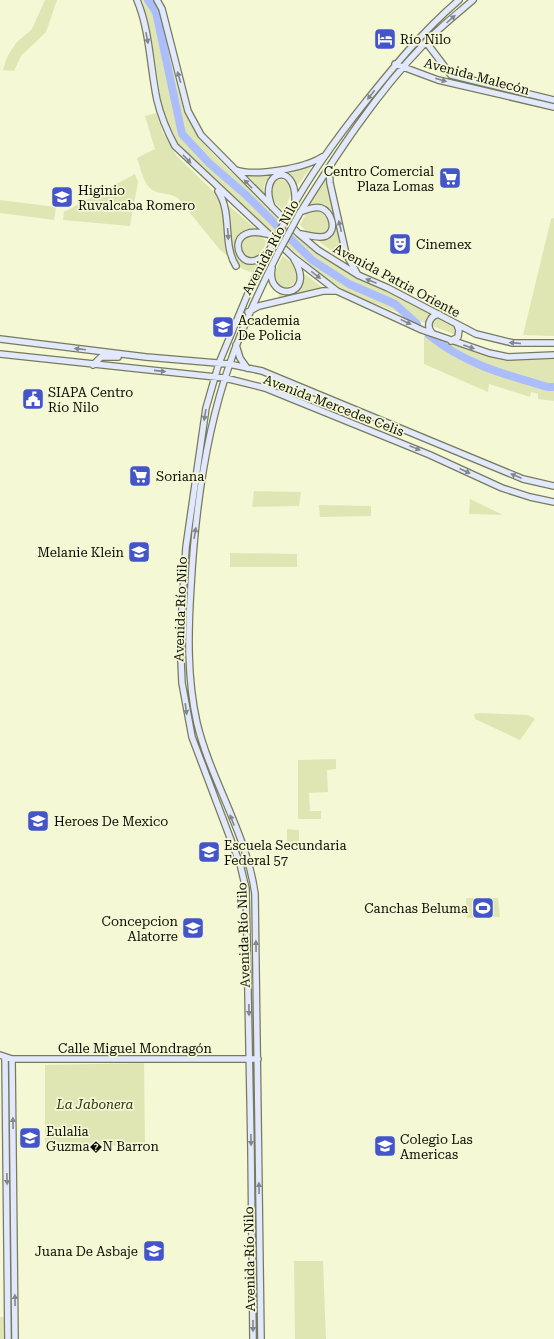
<svg xmlns="http://www.w3.org/2000/svg" width="554" height="1339" viewBox="0 0 554 1339" font-family="'Roboto Serif',serif">
	<style>
		.green { fill: #e0e6b3 }
		.lines { fill: none; stroke-linecap: round; stroke-linejoin: round }
		.river { stroke: #abbdfb; stroke-width: 8 }
		.secondary-casing { stroke: #777b5b; stroke-width: 8 }
		.secondary { stroke: #e2e8fd; stroke-width: 5.5 }
		.secondary-bridge-casing { stroke: #777b5b; stroke-width: 8; stroke-linecap: butt }
		.secondary-bridge { stroke: #e2e8fd; stroke-width: 5.5 }
		.oneway { fill: #82868d }
		.labels { text-anchor: middle; stroke-width: 3.5; stroke-linejoin: round; paint-order: stroke }
		.poi-label { font-size: 13px; fill: #0d0e04; stroke: #f4f8d5; text-anchor: start }
		.street-label { font-size: 13px; fill: #0d0e04; stroke: #f4f8d5 }
		.park-label { font-size: 13px; font-style: italic; fill: #2d3011; stroke: #f4f8d5 }
	</style>
	<rect width="100%" height="100%" fill="#f4f8d5"/>
	<path class="green" d="M 45,0 L 57,0 L 46,32 L 21,56 L 14,71 L 3,70 L 7,57 L 16,43 L 32,29 Z
		M 142,0 L 155,0 C 168,41 173,86 192,124 C 204,149 228,169 248,187 C 264,202 279,220 296,234 C 346,273 407,302 463,331 L 461,337 L 356,296 L 327,280 L 245,209 L 184,152 L 171,132 L 162,107 L 151,35 Z
		M 156,113 L 163,133 L 176,155 L 219,197 L 223,209 L 228,256 L 220,250 L 178,198 C 171,194 164,194 157,192 C 144,189 141,169 137,158 L 155,149 L 145,116 Z
		M 311,167 L 298,185 L 286,173 C 273,175 261,178 265,194 L 249,177 Z
		M 135,174 L 138,182 L 130,226 L 63,220 L 64,212 Z
		M 326,177 L 344,252 L 349,263 L 318,241 C 343,239 338,209 317,203 L 309,206 Z
		M 281,179 L 288,183 L 292,192 L 284,211 L 272,200 L 270,185 L 276,180 Z
		M 0,200 L 56,207 L 54,220 L 0,213 Z
		M 227,204 L 255,228 C 224,229 231,271 258,263 L 255,272 C 230,273 232,243 231,226 C 230,219 228,211 227,204 Z
		M 320,210 C 328,215 331,223 327,232 L 318,236 L 308,233 L 300,225 L 306,214 Z
		M 554,218 L 554,336 L 523,335 L 551,219 Z
		M 259,234 L 267,242 L 259,255 L 248,258 L 242,250 L 243,239 L 248,235 Z
		M 283,256 C 287,259 293,263 295,267 C 302,276 294,287 284,288 L 276,283 C 273,272 277,266 283,256 Z
		M 304,273 L 324,289 L 278,299 L 280,292 C 295,291 304,290 304,273 Z
		M 424,334 L 464,348 L 505,358 L 554,358 L 554,401 L 538,399 L 538,394 L 531,392 L 530,397 L 489,384 L 488,392 L 424,364 Z
		M 254,491 L 301,492 L 299,506 L 252,507 Z
		M 470,499 L 503,515 L 469,514 Z
		M 319,505 L 371,506 L 371,516 L 320,517 Z
		M 230,553 L 297,554 L 297,567 L 230,567 Z
		M 479,713 L 528,715 L 535,719 L 520,740 L 475,719 L 474,714 Z
		M 336,759 L 336,769 L 327,770 L 328,792 L 309,793 L 310,811 L 321,811 L 321,819 L 298,819 L 298,760 Z
		M 287,829 L 299,830 L 299,844 L 287,845 Z
		M 466,898 L 498,898 L 500,917 L 467,918 Z
		M 144,1063 L 145,1145 L 45,1146 L 45,1065 Z
		M 294,1261 L 323,1261 L 326,1339 L 295,1339 Z
		M 0,1317 L 4,1317 L 5,1339 L 0,1339 Z"/>
	<g class="lines">
		<path class="river" d="M 148,0 L 156,12 L 182,134 L 209,163 L 246,195 L 312,260 L 349,284 L 395,304 L 417,324
			M 429,335 C 464,364 506,375 548,387 L 554,387"/>
		<g class="secondary-casing">
			<path id="secondary" d="M 137,0 C 150,31 150,67 157,100 C 161,117 167,131 175,146 L 293,257 L 337,291 L 422,330 L 489,353 L 508,357 L 554,355
				M 157,0 L 162,9 L 188,111 L 201,135 L 299,234 L 318,250 L 358,275 L 388,288 L 476,334 L 513,343 L 554,343
				M 426,42 L 451,75 L 554,100
				M 395,64 L 438,80 L 554,107
				M 329,167 L 330,183 L 346,254 L 358,275
				M 236,170 C 255,177 305,168 322,157
				M 218,191 C 233,214 222,244 236,266
				M 272,207 C 257,170 297,161 295,201
				M 291,210 C 312,171 339,135 367,100 C 396,64 424,30 459,0
				M 300,212 C 306,210 314,206 321,208 C 331,211 338,230 326,236 C 319,239 308,235 301,234
				M 298,216 C 336,155 375,95 425,43 C 440,27 457,14 473,0
				M 267,254 C 262,257 257,261 252,261 C 235,263 227,224 267,234
				M 272,268 C 265,302 318,299 294,259
				M 248,312 L 259,306 L 323,291 L 336,291
				M 432,333 C 426,326 429,316 439,314
				M 0,339 L 146,357 L 229,364 L 262,371 L 523,479 L 554,486
				M 451,341 L 458,337 L 459,330 L 457,325
				M 236,345 L 240,358 L 247,368
				M 0,354 L 225,378 L 265,388 L 430,455 L 502,488 L 530,497 L 554,502
				M 93,365 L 101,357 L 118,357
				M 0,1055 L 12,1059 L 258,1059
				M 5,1057 L 8,1339
				M 12,1059 L 15,1339
				M 253,1339 L 251,1149 L 246,889 L 240,864 L 192,737 L 182,683 L 180,638 L 186,547 L 206,408 L 219,363 L 254,279 L 271,247
				M 261,1339 L 255,894 C 247,834 211,781 197,723 C 187,678 188,632 191,586 C 195,512 205,434 230,363 C 243,325 260,289 278,253"/>
		</g>
		<use href="#secondary" class="secondary"/>
		<g class="secondary-bridge-casing">
			<path id="secondary-bridge" d="M 271,247 L 291,210
				M 278,253 L 298,216"/>
		</g>
		<use href="#secondary-bridge" class="secondary-bridge"/>
	</g>
	<defs><path id="oneway-solid" d="M-6-.8H1V-3.2L6.5 0L1 3.2V.8H-6Z"/></defs>
	<g class="oneway">
		<use href="#oneway-solid" transform="translate(451 19) rotate(-42)"/>
		<use href="#oneway-solid" transform="translate(147 38) rotate(79)"/>
		<use href="#oneway-solid" transform="translate(179 77) rotate(-106)"/>
		<use href="#oneway-solid" transform="translate(441 80) rotate(16)"/>
		<use href="#oneway-solid" transform="translate(371 95) rotate(128)"/>
		<use href="#oneway-solid" transform="translate(187 159) rotate(46)"/>
		<use href="#oneway-solid" transform="translate(248 184) rotate(-134)"/>
		<use href="#oneway-solid" transform="translate(340 226) rotate(-103)"/>
		<use href="#oneway-solid" transform="translate(228 234) rotate(86)"/>
		<use href="#oneway-solid" transform="translate(316 275) rotate(37)"/>
		<use href="#oneway-solid" transform="translate(371 281) rotate(-157)"/>
		<use href="#oneway-solid" transform="translate(406 322) rotate(26)"/>
		<use href="#oneway-solid" transform="translate(515 343) rotate(-175)"/>
		<use href="#oneway-solid" transform="translate(469 347) rotate(19)"/>
		<use href="#oneway-solid" transform="translate(80 349) rotate(-173)"/>
		<use href="#oneway-solid" transform="translate(160 371) rotate(6)"/>
		<use href="#oneway-solid" transform="translate(205 415) rotate(99)"/>
		<use href="#oneway-solid" transform="translate(415 448) rotate(22)"/>
		<use href="#oneway-solid" transform="translate(465 471) rotate(25)"/>
		<use href="#oneway-solid" transform="translate(516 476) rotate(-157)"/>
		<use href="#oneway-solid" transform="translate(195 533) rotate(-81)"/>
		<use href="#oneway-solid" transform="translate(186 709) rotate(82)"/>
		<use href="#oneway-solid" transform="translate(232 820) rotate(-111)"/>
		<use href="#oneway-solid" transform="translate(256 946) rotate(-91)"/>
		<use href="#oneway-solid" transform="translate(249 1010) rotate(89)"/>
		<use href="#oneway-solid" transform="translate(13 1123) rotate(-91)"/>
		<use href="#oneway-solid" transform="translate(251 1140) rotate(89)"/>
		<use href="#oneway-solid" transform="translate(7 1179) rotate(89)"/>
		<use href="#oneway-solid" transform="translate(259 1188) rotate(-91)"/>
		<use href="#oneway-solid" transform="translate(15 1300) rotate(-91)"/>
		<use href="#oneway-solid" transform="translate(253 1326) rotate(90)"/>
	</g>
	<defs>
		<g id="hotel-square" transform="scale(1.15)"><rect x="-9" y="-9" width="18" height="18" rx="4" fill="#4455c9" stroke="#f4f8d5"/><path d="M-6-4.5h1.5V1H6V5H4.5V3h-9V5H-6ZM-4 0a1.8 1.8 0 1 1 3.6 0ZM.5 0V-2.5h3Q6-2.5 6 0Z" fill="#fff"/></g>
		<g id="supermarket-square" transform="scale(1.15)"><rect x="-9" y="-9" width="18" height="18" rx="4" fill="#4455c9" stroke="#f4f8d5"/><path d="M-6-5.5h2.5l.6 2H6L4.5 2H-2.5L-4.4-4H-6ZM-1.5 3.2a1.3 1.3 0 1 0 .1 0ZM3 3.2a1.3 1.3 0 1 0 .1 0Z" fill="#fff"/></g>
		<g id="school-square" transform="scale(1.15)"><rect x="-9" y="-9" width="18" height="18" rx="4" fill="#4455c9" stroke="#f4f8d5"/><path d="M0-5L7-2L0 1L-7-2ZM-4 1L0 2.5L4 1V4Q0 6-4 4Z" fill="#fff"/></g>
		<g id="theatre-square" transform="scale(1.15)"><rect x="-9" y="-9" width="18" height="18" rx="4" fill="#4455c9" stroke="#f4f8d5"/><path d="M-5-5.5Q0-4 5-5.5V0Q5 5 0 6Q-5 5-5 0ZM-3.3-2.5H-1v1.5H-3.3ZM1-2.5H3.3v1.5H1ZM-2.8 1Q0 5.5 2.8 1Z" fill="#fff"/></g>
		<g id="university-square" transform="scale(1.15)"><rect x="-9" y="-9" width="18" height="18" rx="4" fill="#4455c9" stroke="#f4f8d5"/><path d="M0-5L7-2L0 1L-7-2ZM-4 1L0 2.5L4 1V4Q0 6-4 4Z" fill="#fff"/></g>
		<g id="civic-square" transform="scale(1.15)"><rect x="-9" y="-9" width="18" height="18" rx="4" fill="#4455c9" stroke="#f4f8d5"/><path d="M-.6-6.5H3V-4.5H.6V-3L4-1V1h2V6H-6V1h2V-1L-.6-3ZM-1.2 2.5V6h2.4V2.5Z" fill="#fff"/></g>
		<g id="stadium-square" transform="scale(1.15)"><rect x="-9" y="-9" width="18" height="18" rx="4" fill="#4455c9" stroke="#f4f8d5"/><path d="M0-5a6.5 5 0 1 0 0 10a6.5 5 0 1 0 0-10ZM-3.5-1.8h7v3.6h-7Z" fill="#fff"/></g>
	</defs>
	<g fill-rule="evenodd">
		<use href="#hotel-square" x="385" y="39"/>
		<use href="#supermarket-square" x="450" y="178"/>
		<use href="#school-square" x="62" y="197"/>
		<use href="#theatre-square" x="400" y="244"/>
		<use href="#university-square" x="223" y="327"/>
		<use href="#civic-square" x="33" y="399"/>
		<use href="#supermarket-square" x="140" y="476"/>
		<use href="#school-square" x="139" y="552"/>
		<use href="#school-square" x="38" y="821"/>
		<use href="#school-square" x="209" y="852"/>
		<use href="#stadium-square" x="483" y="908"/>
		<use href="#school-square" x="193" y="928"/>
		<use href="#school-square" x="30" y="1138"/>
		<use href="#school-square" x="385" y="1146"/>
		<use href="#school-square" x="154" y="1251"/>
	</g>
	<g class="labels">
		<g class="poi-label">
			<text x="400" y="44">Río Nilo</text>
			<text x="434" y="176" text-anchor="end">Centro Comercial<tspan x="434" dy="15">Plaza Lomas</tspan></text>
			<text x="78" y="195">Higinio<tspan x="78" dy="15">Ruvalcaba Romero</tspan></text>
			<text x="416" y="249">Cinemex</text>
			<text x="238" y="325">Academia<tspan x="238" dy="15">De Policia</tspan></text>
			<text x="48" y="397">SIAPA Centro<tspan x="48" dy="15">Río Nilo</tspan></text>
			<text x="156" y="481">Soriana</text>
			<text x="124" y="557" text-anchor="end">Melanie Klein</text>
			<text x="54" y="826">Heroes De Mexico</text>
			<text x="224" y="850">Escuela Secundaria<tspan x="224" dy="15">Federal 57</tspan></text>
			<text x="468" y="913" text-anchor="end">Canchas Beluma</text>
			<text x="178" y="926" text-anchor="end">Concepcion<tspan x="178" dy="15">Alatorre</tspan></text>
			<text x="46" y="1136">Eulalia<tspan x="46" dy="15">Guzma�N Barron</tspan></text>
			<text x="400" y="1144">Colegio Las<tspan x="400" dy="15">Americas</tspan></text>
			<text x="138" y="1256" text-anchor="end">Juana De Asbaje</text>
		</g>
		<g class="street-label">
			<text transform="translate(477 76) rotate(15)" y="5">Avenida Malecón</text>
			<text transform="translate(270 247) rotate(-62)" y="5">Avenida Río Nilo</text>
			<text transform="translate(397 280) rotate(28)" y="5">Avenida Patria Oriente</text>
			<text transform="translate(334 405) rotate(21)" y="5">Avenida Mercedes Celis</text>
			<text transform="translate(180 609) rotate(-88)" y="5">Avenida Río Nilo</text>
			<text transform="translate(243 935) rotate(-92)" y="5">Avenida Río Nilo</text>
			<text x="135" y="1053">Calle Miguel Mondragón</text>
			<text transform="translate(249 1259) rotate(-91)" y="5">Avenida Río Nilo</text>
		</g>
		<g class="park-label">
			<text x="95" y="1109">La Jabonera</text>
		</g>
	</g>
</svg>
